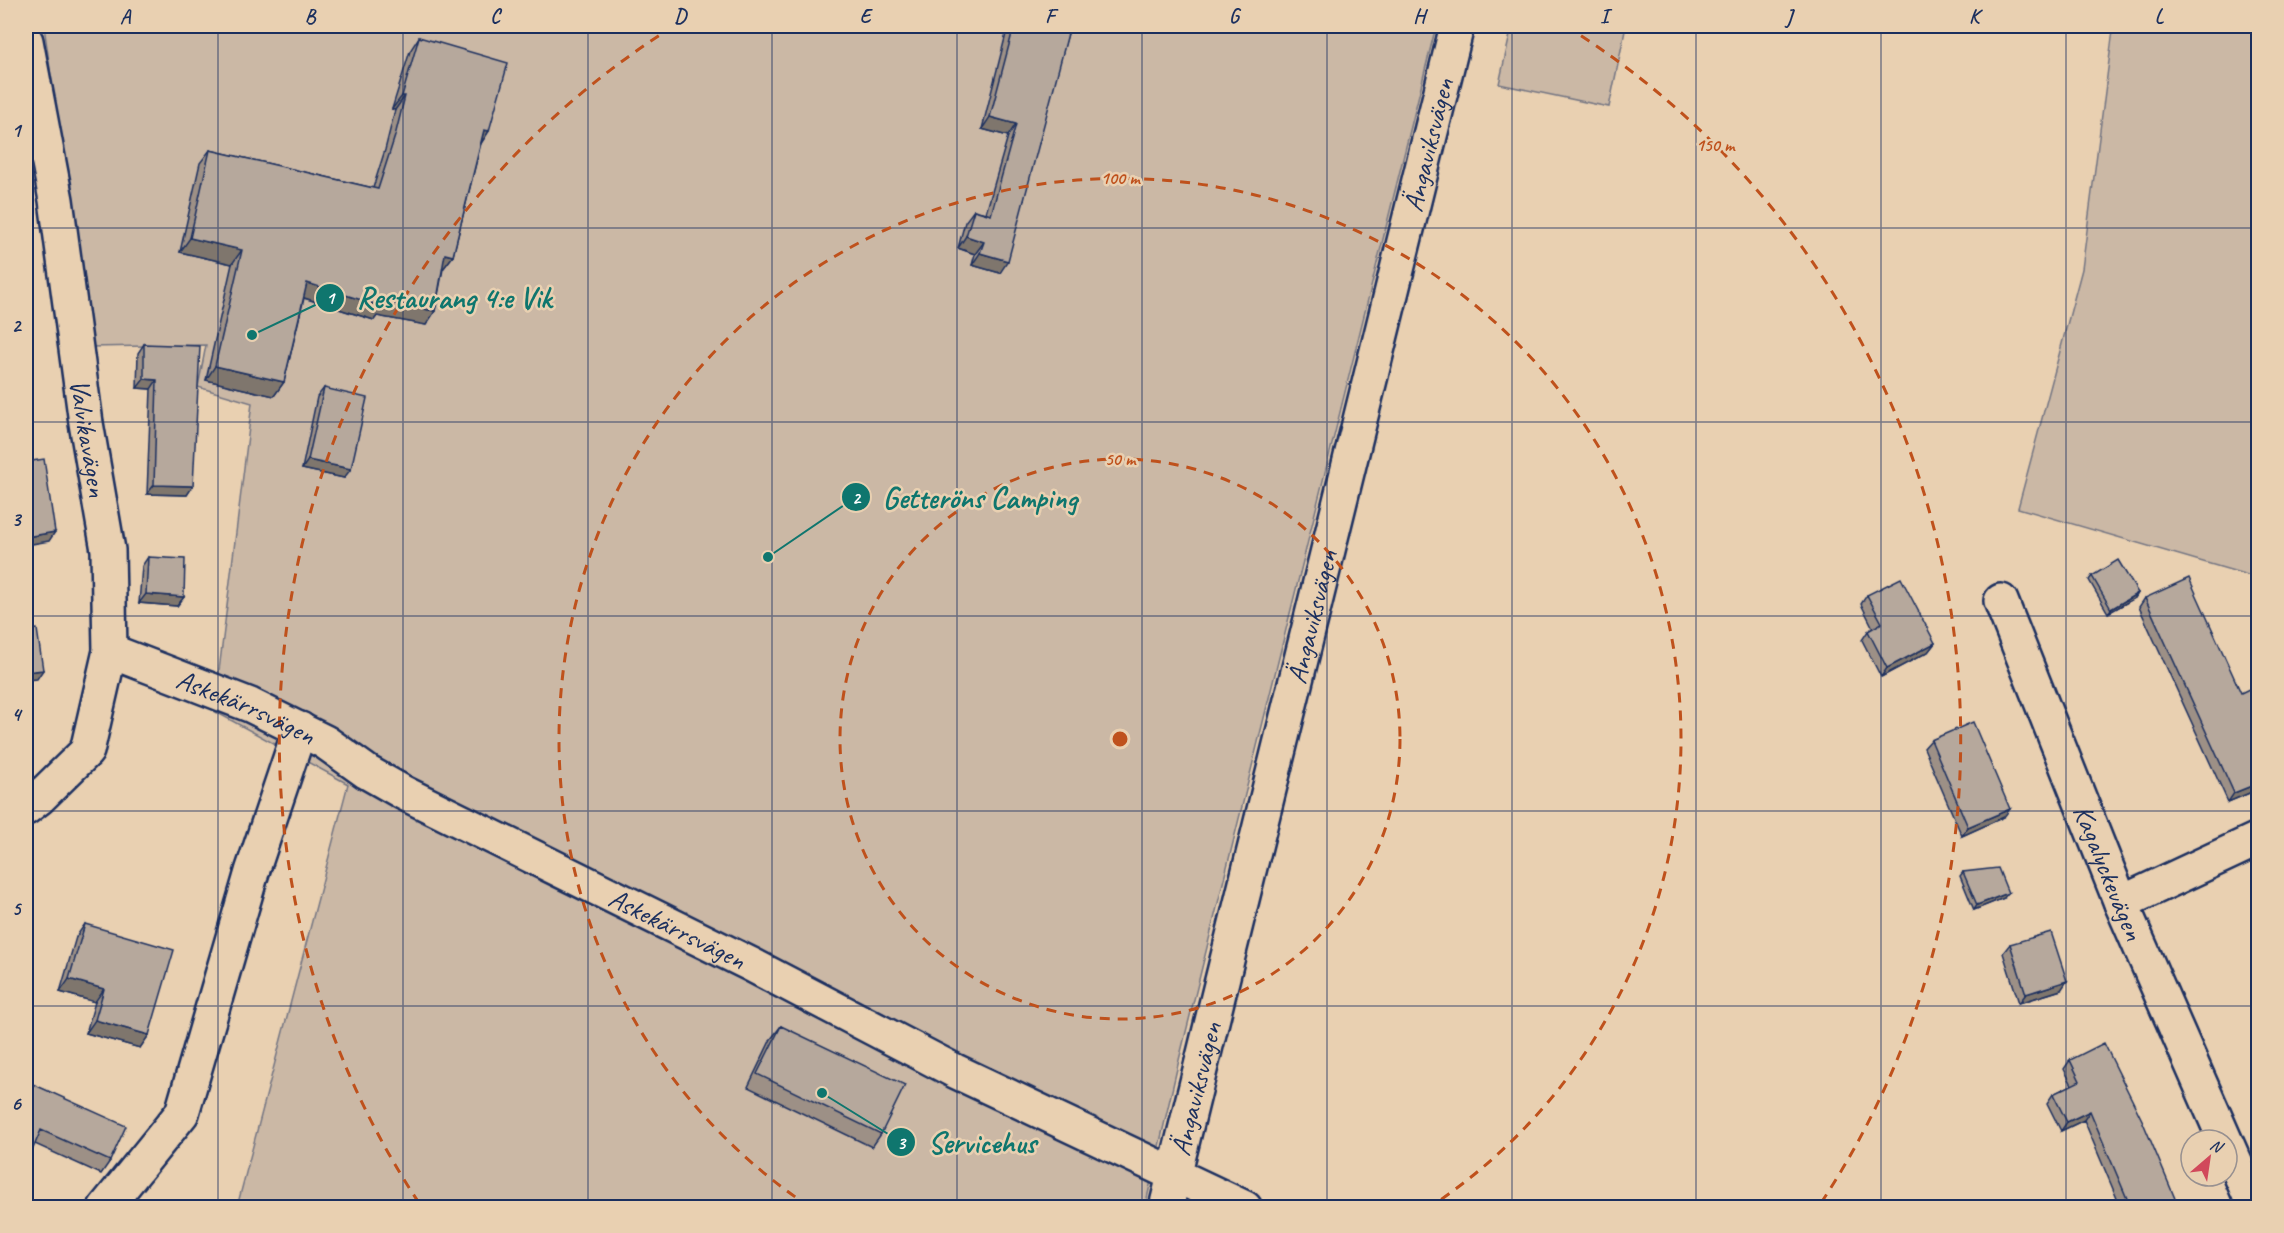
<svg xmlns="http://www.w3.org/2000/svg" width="2284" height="1233" viewBox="0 0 2284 1233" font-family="Caveat,sans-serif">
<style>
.green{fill:#cbb8a5;stroke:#737482;stroke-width:1.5}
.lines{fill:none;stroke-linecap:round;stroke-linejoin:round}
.minor-casing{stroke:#1b2f5e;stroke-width:38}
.minor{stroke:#e9d0b1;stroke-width:33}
.wall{fill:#9d9086;stroke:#1b2f5e;stroke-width:1.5}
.shaded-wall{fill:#7f766d;stroke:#1b2f5e;stroke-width:1.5}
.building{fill:#b6a89c;stroke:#1b2f5e;stroke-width:1.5}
.grid{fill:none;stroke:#1b2f5e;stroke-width:1.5;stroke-opacity:0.55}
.ring{fill:none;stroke:#bf511c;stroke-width:3;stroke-dasharray:10 8}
.labels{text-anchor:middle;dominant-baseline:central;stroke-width:5;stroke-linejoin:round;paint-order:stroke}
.street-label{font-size:28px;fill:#1b2f5e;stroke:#e9d0b1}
.centre{fill:#bf511c;stroke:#e9d0b1;stroke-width:3}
.ring-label{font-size:18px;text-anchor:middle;font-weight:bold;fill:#bf511c;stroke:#e9d0b1;stroke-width:5;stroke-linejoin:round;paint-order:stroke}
.leader{fill:none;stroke:#0f766e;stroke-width:2}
.callout-dot{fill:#0f766e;stroke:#e9d0b1;stroke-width:2}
.mark-label{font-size:18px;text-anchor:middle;font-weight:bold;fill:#fff}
.callout-label{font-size:30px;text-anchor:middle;font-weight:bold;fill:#0f766e;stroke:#e9d0b1;stroke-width:5;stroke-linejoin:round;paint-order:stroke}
.neatline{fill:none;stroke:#1b2f5e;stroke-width:2}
.grid-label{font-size:20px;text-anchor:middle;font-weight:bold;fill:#1b2f5e}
</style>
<rect width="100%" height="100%" fill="#e9d0b1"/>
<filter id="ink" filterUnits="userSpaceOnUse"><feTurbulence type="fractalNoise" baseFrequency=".0167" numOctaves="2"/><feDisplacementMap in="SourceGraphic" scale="12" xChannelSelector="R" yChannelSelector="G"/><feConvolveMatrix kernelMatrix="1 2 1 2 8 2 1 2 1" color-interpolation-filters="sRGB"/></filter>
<g filter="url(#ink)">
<path class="green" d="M 44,26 L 1436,26 L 1179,1060 L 1145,1207 L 237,1207 L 348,784 L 214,711 L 252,403 L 198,387 L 206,345 L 89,347 Z
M 1512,26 L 1626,26 L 1609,107 L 1499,84 Z
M 2107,26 L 2258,26 L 2258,578 L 2018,508 L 2082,269 L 2113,30 Z"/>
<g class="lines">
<defs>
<g id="minor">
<path id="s1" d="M 26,41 L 56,200 L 86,423 L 108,550 L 110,651 L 87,751 L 39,798 L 26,808"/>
<path id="s2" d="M 2001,601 L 2121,903 L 2225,1140"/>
<path id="s3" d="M 110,651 L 250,705 L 325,742 L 367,772 L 404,793 L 750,964 L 955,1071 L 1245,1208"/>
<path d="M 2121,903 L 2258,839"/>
<path d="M 2227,1144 L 2255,1208"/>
<path d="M 105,1208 L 182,1113 L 252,872 L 300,729"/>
<path id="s4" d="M 1166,1208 L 1457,26"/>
</g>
</defs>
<use href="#minor" class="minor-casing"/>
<use href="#minor" class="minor"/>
</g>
<path class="wall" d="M 1008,26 L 1070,26 L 1000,273 L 972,265 L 975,254 L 958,248 L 965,222 L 974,210 L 986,213 L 1008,136 L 982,129 Z
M 419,37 L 489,131 L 481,143 L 453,256 L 443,269 L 435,311 L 426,325 L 377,316 L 374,320 L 304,298 L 284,382 L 274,396 L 206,380 L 232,264 L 180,252 L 200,163 L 210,150 L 373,188 L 385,150 L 395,110 L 392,109 L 410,51 Z
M 144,344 L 193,486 L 187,495 L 147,494 L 151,389 L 137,388 L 138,353 Z
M 324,388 L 344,478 L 302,469 L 317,397 Z
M 148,557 L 184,597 L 177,606 L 139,603 L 142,566 Z
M 2092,576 L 2138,593 L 2135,598 L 2108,613 L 2089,580 Z
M 1867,595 L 1935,643 L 1928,652 L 1881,677 L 1862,640 L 1868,631 L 1873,628 L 1861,604 Z
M 2145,598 L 2241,693 L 2259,789 L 2228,802 L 2139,607 Z
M 1931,740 L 2004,817 L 1962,836 L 1924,748 Z
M 1963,872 L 2004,898 L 1974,910 L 1960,876 Z
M 85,924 L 149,1035 L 140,1048 L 86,1033 L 95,1002 L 60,992 L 76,937 Z
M 2010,944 L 2061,990 L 2019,1003 L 2003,953 Z
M 781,1026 L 881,1134 L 872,1147 L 748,1087 L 771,1039 Z
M 2070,1060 L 2179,1208 L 2121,1208 L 2084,1120 L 2061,1131 L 2047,1103 L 2053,1094 L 2072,1085 L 2064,1069 Z
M 26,1081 L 110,1161 L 101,1174 L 35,1144 Z"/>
<path class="shaded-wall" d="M 402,96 L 405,96 L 395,110 L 392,109 Z
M 990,117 L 1016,124 L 1008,136 L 982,129 Z
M 484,130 L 489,131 L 480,145 Z
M 966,236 L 984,242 L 975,254 L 958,248 Z
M 190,238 L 242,250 L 232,264 L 180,252 Z
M 980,253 L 1008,261 L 1000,273 L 972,265 Z
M 445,254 L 453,256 L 443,269 L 436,267 Z
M 307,283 L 385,302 L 435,311 L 426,325 L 377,316 L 374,320 L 298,296 Z
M 215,366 L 284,382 L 274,396 L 206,380 Z
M 144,379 L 157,380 L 151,389 L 137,388 Z
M 308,460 L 351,469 L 344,478 L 302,469 Z
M 154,485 L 193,486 L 187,495 L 147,494 Z
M 55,532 L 49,541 L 26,545 L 26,537 Z
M 2138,593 L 2135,598 L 2108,613 L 2111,609 Z
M 146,594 L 184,597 L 177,606 L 139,603 Z
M 1935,643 L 1928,652 L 1881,677 L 1887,668 Z
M 43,670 L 37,679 L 26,680 L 26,672 Z
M 2259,783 L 2259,789 L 2228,802 L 2234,793 Z
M 2010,809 L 2004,817 L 1962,836 L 1968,827 Z
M 2008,893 L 2004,898 L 1974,910 L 1977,905 Z
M 69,979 L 104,989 L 95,1002 L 60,992 Z
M 2067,981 L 2061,990 L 2019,1003 L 2026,994 Z
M 95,1020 L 149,1035 L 140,1048 L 86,1033 Z
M 2090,1111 L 2084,1120 L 2061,1131 L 2067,1122 Z"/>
<path class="building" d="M 1014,26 L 1070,26 L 1008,261 L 980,253 L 984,242 L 966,236 L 974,210 L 991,215 L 1016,124 L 990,117 Z
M 419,37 L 508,63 L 489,131 L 484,130 L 453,256 L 445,254 L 435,311 L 385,302 L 384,307 L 307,283 L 284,382 L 215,366 L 242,250 L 190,238 L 210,150 L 378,189 L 395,136 L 405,96 L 402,96 Z
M 144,344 L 200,346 L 193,486 L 154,485 L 157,380 L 144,379 Z
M 324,388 L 367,398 L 351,469 L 308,460 Z
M 44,459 L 55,532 L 26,537 L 26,462 Z
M 148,557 L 185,559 L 184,597 L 146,594 Z
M 2118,560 L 2138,593 L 2111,609 L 2092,576 Z
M 1901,578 L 1935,643 L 1887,668 L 1868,631 L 1882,623 L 1867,595 Z
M 2189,578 L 2241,693 L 2259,684 L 2259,783 L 2234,793 L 2145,598 Z
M 37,629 L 43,670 L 26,672 L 26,630 Z
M 1973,722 L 2010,809 L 1968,827 L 1931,740 Z
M 1998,868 L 2008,893 L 1977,905 L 1963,872 Z
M 85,924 L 174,950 L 149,1035 L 95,1020 L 104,989 L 69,979 Z
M 2051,932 L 2067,981 L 2026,994 L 2010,944 Z
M 781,1026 L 905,1085 L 881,1134 L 757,1074 Z
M 2104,1043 L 2142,1120 L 2179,1208 L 2131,1208 L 2090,1111 L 2067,1122 L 2053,1094 L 2080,1081 L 2070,1060 Z
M 26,1081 L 126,1126 L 110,1161 L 41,1130 L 26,1165 Z"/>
</g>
<path class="grid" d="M 218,26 L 218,1208M 403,26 L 403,1208M 588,26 L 588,1208M 772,26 L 772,1208M 957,26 L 957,1208M 1142,26 L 1142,1208M 1327,26 L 1327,1208M 1512,26 L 1512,1208M 1696,26 L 1696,1208M 1881,26 L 1881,1208M 2066,26 L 2066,1208M 26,228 L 2258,228M 26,422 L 2258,422M 26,616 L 2258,616M 26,811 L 2258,811M 26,1006 L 2258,1006"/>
<g class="ring">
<circle cx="1120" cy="739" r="280"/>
<path d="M810 1207A561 561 0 1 1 1430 1207"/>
<path d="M419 1203A841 841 0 0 1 674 26M1566 26A841 841 0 0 1 1821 1203"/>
</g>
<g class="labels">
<g class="street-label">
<text stroke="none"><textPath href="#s4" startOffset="1095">Ängaviksvägen</textPath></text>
<text stroke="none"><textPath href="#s1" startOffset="402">Valvikavägen</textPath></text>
<text stroke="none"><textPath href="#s4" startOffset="609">Ängaviksvägen</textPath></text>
<text stroke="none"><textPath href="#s3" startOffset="147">Askekärrsvägen</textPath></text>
<text stroke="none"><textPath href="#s2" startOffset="292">Kagalyckevägen</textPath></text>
<text stroke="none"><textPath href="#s3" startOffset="633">Askekärrsvägen</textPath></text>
<text stroke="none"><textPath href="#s4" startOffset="123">Ängaviksvägen</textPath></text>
</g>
</g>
<circle cx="1120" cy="739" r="9" class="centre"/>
<g class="ring-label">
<text x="1715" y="151">150 m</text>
<text x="1120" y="184">100 m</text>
<text x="1120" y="465">50 m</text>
</g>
<path class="leader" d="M252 335L330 298M768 557L856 497M822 1093L901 1142"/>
<g class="callout-dot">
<circle cx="252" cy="335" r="6"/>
<circle cx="768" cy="557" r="6"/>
<circle cx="822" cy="1093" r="6"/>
<circle cx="330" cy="298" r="15"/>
<circle cx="856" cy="497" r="15"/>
<circle cx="901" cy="1142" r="15"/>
</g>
<g class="mark-label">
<text x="330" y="304">1</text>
<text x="856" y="504">2</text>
<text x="901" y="1149">3</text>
</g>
<g class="callout-label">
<text x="454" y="308">Restaurang 4:e Vik</text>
<text x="980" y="508">Getteröns Camping</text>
<text x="982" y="1153">Servicehus</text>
</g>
<rect width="2284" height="1233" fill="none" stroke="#e9d0b1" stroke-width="66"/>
<g transform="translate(2209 1158) rotate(29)"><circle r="28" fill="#e9d0b1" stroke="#979090" stroke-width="1.5"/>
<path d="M0-4.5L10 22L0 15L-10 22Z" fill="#d1495b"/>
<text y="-9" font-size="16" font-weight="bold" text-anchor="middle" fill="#1b2f5e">N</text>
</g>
<rect x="33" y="33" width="2218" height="1167" class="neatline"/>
<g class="grid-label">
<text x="125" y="23">A</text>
<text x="310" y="23">B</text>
<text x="495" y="23">C</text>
<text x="680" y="23">D</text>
<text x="865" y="23">E</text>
<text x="1050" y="23">F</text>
<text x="1234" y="23">G</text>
<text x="1419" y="23">H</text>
<text x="1604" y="23">I</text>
<text x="1789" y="23">J</text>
<text x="1974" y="23">K</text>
<text x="2159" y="23">L</text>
<text x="16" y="137">1</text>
<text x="16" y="332">2</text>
<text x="16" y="526">3</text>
<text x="16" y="721">4</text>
<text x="16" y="915">5</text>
<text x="16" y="1110">6</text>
</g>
</svg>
